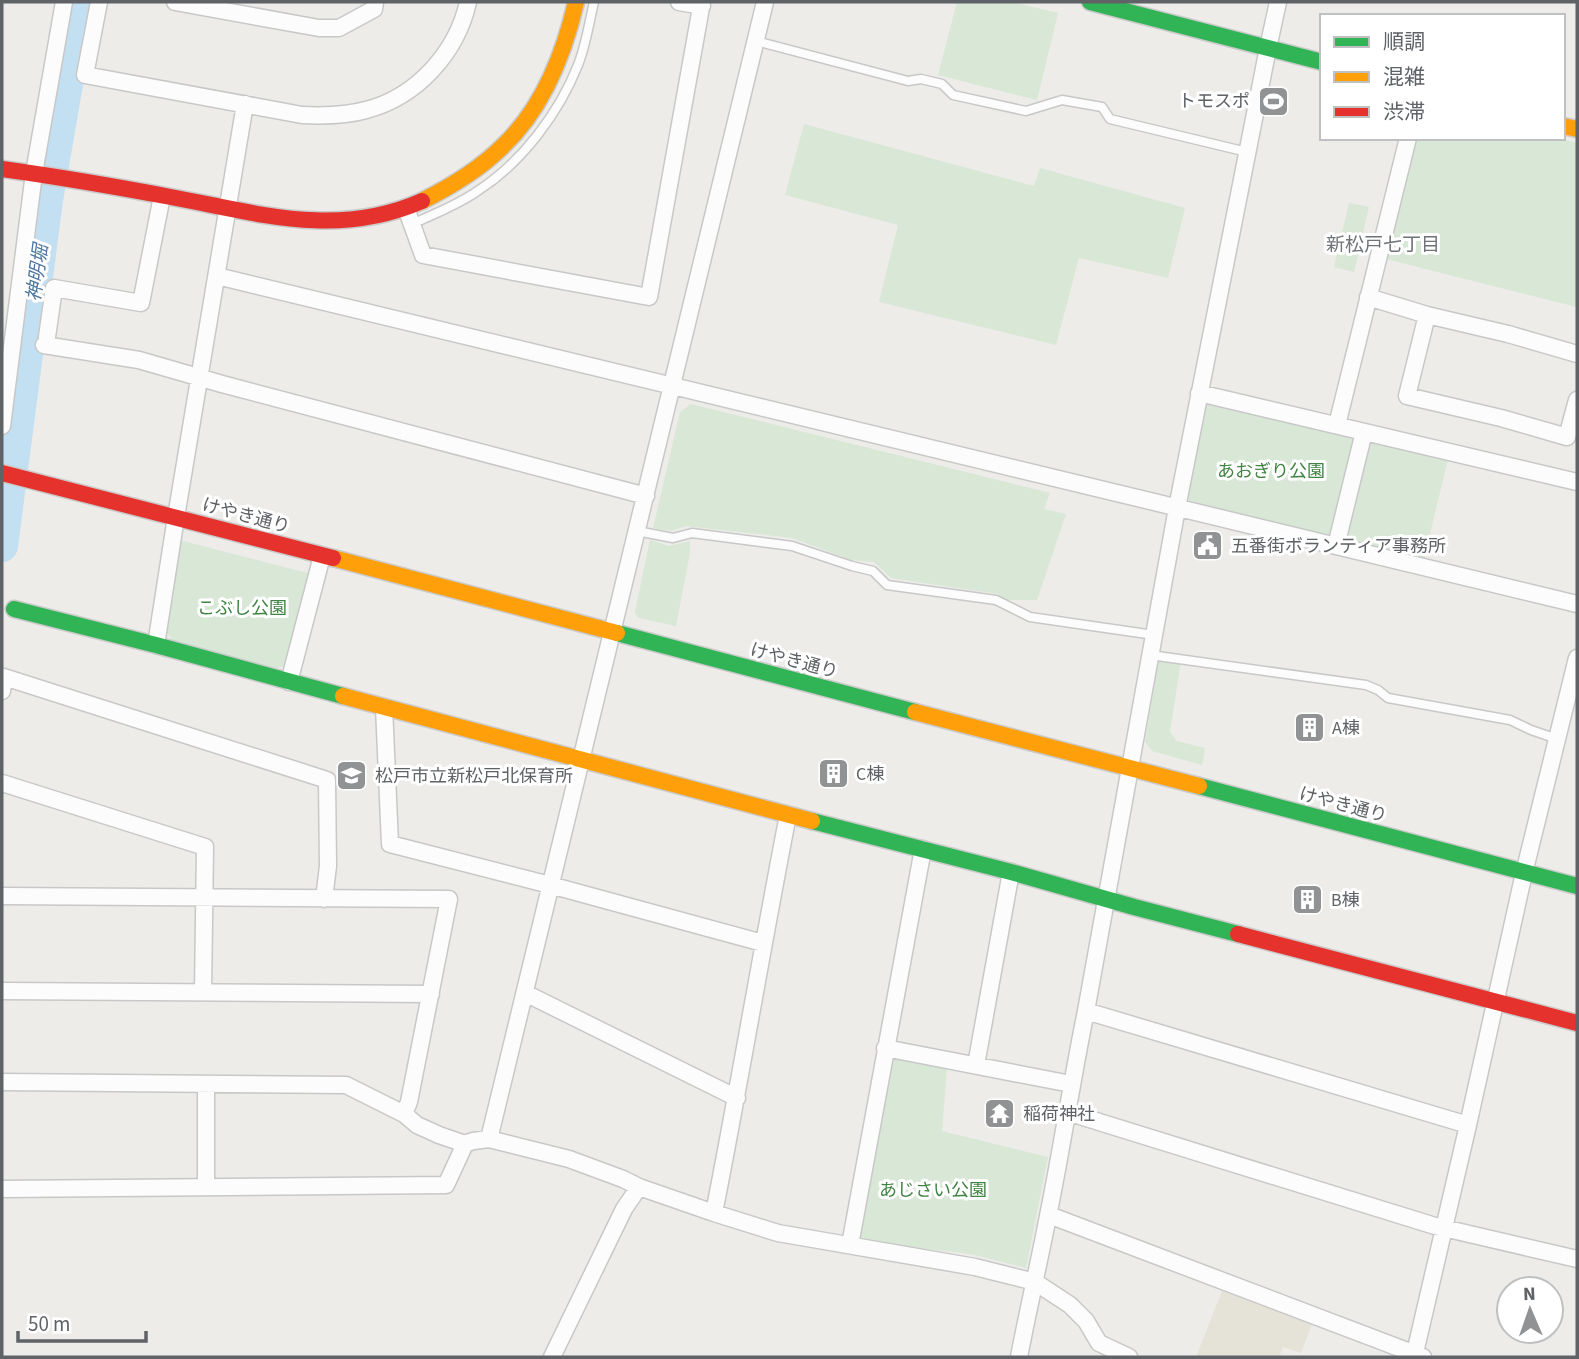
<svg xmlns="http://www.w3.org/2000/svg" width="1579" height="1359" viewBox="0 0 1579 1359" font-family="'Source Sans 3','Noto Sans JP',sans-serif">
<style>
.commercial{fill:#e5e2d8}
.green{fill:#d8e7d6}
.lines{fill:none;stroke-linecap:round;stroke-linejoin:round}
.river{stroke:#c3dff2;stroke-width:32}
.lane-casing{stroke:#c8c8c8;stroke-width:11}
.street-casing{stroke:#c8c8c8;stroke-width:19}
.fast-casing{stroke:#cacaca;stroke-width:19}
.slow-casing{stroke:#cacaca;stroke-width:19}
.jam-casing{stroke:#cacaca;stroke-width:19}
.lane{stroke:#fcfcfc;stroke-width:8}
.street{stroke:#fcfcfc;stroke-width:16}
.fast{stroke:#30b455;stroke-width:16}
.slow{stroke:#ff9f0a;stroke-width:16}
.jam{stroke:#e5322d;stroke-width:16}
.labels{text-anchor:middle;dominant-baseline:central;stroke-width:6;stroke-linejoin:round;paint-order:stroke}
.poi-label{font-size:18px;fill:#5f6266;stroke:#fff;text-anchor:start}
.park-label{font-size:18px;fill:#408342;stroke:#fff}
.street-label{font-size:18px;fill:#5f6266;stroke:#fff}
.neighbourhood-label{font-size:19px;fill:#707478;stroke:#fff}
.water-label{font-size:19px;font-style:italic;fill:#4b759e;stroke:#fff}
</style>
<rect width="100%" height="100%" fill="#edece9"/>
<path class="commercial" d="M 1222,1291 L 1312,1324 L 1301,1353 L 1283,1347 L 1279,1357 L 1196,1357 Z"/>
<path class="green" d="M 957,2 L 1012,2 L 1058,13 L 1037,100 L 938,75 Z
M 804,124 L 1034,186 L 1040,168 L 1185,208 L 1168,278 L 1079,258 L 1056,345 L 879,302 L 898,225 L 785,195 Z
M 1414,138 L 1559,138 L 1577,143 L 1577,307 L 1386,259 Z
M 1349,203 L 1369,207 L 1354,272 L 1334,267 Z
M 691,404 L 1050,493 L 1044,509 L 1066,514 L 1037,600 L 1004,600 L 998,594 L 891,578 L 874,562 L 851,560 L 792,538 L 686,526 L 671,531 L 653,528 L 680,412 Z
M 1209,404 L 1350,436 L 1352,441 L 1353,446 L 1332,532 L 1323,536 L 1189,503 L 1187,495 L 1202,409 Z
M 1375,442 L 1448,459 L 1424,559 L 1352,542 L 1346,537 L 1368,444 Z
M 179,540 L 311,574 L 283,666 L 273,670 L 172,640 L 166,632 Z
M 650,540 L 669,546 L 690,541 L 690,553 L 676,626 L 639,618 L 636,615 L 635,611 Z
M 1159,658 L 1181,661 L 1170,732 L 1177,741 L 1205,748 L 1202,765 L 1152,751 L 1145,742 Z
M 889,1056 L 947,1068 L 942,1131 L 1048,1157 L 1026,1268 L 970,1254 L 857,1241 Z"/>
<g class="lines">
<path class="river" d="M 2,546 L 47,200 L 81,2"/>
<defs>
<path id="lane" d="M 756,41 L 908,81 L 921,79 L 942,84 L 953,95 L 1026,111 L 1062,100 L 1102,107 L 1110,119 L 1247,152
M 421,220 C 441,211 461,203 479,190 C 522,162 559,113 578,65 C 586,45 589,23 594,2
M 637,531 L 673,538 L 692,533 L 792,546 L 852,566 L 873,571 L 887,585 L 996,600 L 1030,617 L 1154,635
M 1150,655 L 1366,685 L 1378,690 L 1388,698 L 1510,720 L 1531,730 L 1557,739"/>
<path id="street" d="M 99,2 L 85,75 L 302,115 C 324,116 345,116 366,110 C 417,97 457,52 468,2
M 175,2 L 319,28 L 339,28 L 374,9 L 375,2
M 679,2 L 702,6
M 1278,2 L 1268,48 L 1177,508 L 1086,1011 L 1468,1125
M 406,208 L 423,255 L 649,297 L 702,2
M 217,276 L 1577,604
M 1368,297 L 1427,315 L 1508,334 L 1577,354
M 1427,315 L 1407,396 L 1501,418 L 1567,437 L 1577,400
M 47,337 L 54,288 L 141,303 L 162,196
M 44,345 L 139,360 L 222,384 L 646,496
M 1199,393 L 1577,482
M 1337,425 L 1408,138
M 2,426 L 34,173 L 64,2
M 1336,546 L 1364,432
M 156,645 L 176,517 L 245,104
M 289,682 L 322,556
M 2,691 L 4,677 L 327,780 L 328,866 L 324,899
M 384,707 L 390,844 L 550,885 L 763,943
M 2,783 L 205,847 L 203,992
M 2,896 L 449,899 L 409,1102 L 404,1114
M 2,991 L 431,994
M 525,993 L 737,1098
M 885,1048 L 1071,1084
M 976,1065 L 1011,872
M 2,1082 L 346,1085 L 404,1114 L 417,1125 L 439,1135 L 465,1144
M 1067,1112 L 1435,1226 L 1577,1259
M 489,1139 L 765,2
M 206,1187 L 206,1084
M 2,1189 L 446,1185 L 465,1144 L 473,1141 L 489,1139 L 569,1159 L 623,1179 L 639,1187 L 714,1213 L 778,1233 L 975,1267 L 1035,1282 L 1070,1305 L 1086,1321 L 1099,1343 L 1129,1357
M 714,1213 C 740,1081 762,948 788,815
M 1049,1215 L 1423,1357
M 850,1245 L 923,849
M 552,1357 L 624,1209 L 639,1187
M 1019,1357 C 1028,1310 1039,1263 1048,1216 C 1062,1148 1072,1079 1086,1011
M 1414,1357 L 1468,1125 L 1524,873 L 1577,658"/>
<path id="fast" d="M 1090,2 L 1322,62
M 14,609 L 156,645 L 343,696
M 617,633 L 915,712
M 1199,786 L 1577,886
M 812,821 L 1011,872 L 1134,907 L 1238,934"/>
<path id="slow" d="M 1563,126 L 1577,129
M 422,201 C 450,187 480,169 503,146 C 542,109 564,54 576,2
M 333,558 L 617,633
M 343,696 L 812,821
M 915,712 L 1199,786"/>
<path id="jam" d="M 2,169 C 60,177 118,187 176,198 C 261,214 338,238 422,201
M 2,473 L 333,558
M 1238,934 L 1577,1023"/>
</defs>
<use href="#lane" class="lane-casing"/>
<use href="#street" class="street-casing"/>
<use href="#fast" class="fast-casing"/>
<use href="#slow" class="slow-casing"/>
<use href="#jam" class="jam-casing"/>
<use href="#lane" class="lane"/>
<use href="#street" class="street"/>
<use href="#fast" class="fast"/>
<use href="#slow" class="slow"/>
<use href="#jam" class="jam"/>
</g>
<defs>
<symbol id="stadium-square" viewBox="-11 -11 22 22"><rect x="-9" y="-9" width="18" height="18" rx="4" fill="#919294" stroke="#fff"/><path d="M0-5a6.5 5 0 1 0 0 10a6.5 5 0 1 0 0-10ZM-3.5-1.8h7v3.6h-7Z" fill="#fff"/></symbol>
<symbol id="civic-square" viewBox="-11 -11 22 22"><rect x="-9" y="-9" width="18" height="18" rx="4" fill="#919294" stroke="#fff"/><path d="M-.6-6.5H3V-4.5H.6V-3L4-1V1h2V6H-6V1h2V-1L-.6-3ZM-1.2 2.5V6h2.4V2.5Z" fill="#fff"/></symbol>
<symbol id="building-square" viewBox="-11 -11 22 22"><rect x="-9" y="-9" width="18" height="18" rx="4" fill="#919294" stroke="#fff"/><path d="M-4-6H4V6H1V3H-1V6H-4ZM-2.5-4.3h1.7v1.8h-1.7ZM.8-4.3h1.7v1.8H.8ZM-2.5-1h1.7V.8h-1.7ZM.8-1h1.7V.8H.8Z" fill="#fff"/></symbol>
<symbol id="school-square" viewBox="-11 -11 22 22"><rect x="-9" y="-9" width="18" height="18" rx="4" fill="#919294" stroke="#fff"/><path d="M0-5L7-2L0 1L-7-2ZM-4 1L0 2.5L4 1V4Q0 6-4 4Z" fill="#fff"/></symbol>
<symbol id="temple-square" viewBox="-11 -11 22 22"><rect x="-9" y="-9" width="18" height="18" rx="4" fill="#919294" stroke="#fff"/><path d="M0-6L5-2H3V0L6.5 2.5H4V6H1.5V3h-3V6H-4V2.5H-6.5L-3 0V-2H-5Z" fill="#fff"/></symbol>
</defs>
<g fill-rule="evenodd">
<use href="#stadium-square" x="1256" y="84" width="35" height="35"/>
<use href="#civic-square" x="1190" y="528" width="35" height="35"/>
<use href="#building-square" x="1292" y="710" width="35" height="35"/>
<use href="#building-square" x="816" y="756" width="35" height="35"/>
<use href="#school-square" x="334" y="758" width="35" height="35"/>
<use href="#building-square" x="1290" y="882" width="35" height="35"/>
<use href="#temple-square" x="982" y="1096" width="35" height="35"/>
</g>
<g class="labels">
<g class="poi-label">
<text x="1250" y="101" text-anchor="end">トモスポ</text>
<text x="1231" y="546">五番街ボランティア事務所</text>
<text x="1332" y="728">A棟</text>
<text x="856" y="774">C棟</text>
<text x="375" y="776">松戸市立新松戸北保育所</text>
<text x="1331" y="900">B棟</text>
<text x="1023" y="1114">稲荷神社</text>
</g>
<g class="park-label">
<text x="1271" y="471">あおぎり公園</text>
<text x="242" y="608">こぶし公園</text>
<text x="933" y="1190">あじさい公園</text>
</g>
<g class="street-label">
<text transform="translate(246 516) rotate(15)">けやき通り</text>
<text transform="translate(794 661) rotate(15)">けやき通り</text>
<text transform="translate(1343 805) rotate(15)">けやき通り</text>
</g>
<g class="neighbourhood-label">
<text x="1383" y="245">新松戸七丁目</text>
</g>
<g class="water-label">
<text transform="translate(38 273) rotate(-82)">神明堀</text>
</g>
</g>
<rect width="1579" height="1359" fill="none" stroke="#5f6266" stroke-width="7"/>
<rect x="1320" y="14" width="245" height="126" fill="#ffffff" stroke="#bfc0c2" stroke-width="2"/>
<rect x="1334" y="37" width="35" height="10" fill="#30b455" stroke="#bfc0c2" stroke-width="2"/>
<text x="1383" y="49" font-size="21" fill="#5f6266">順調</text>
<rect x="1334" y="72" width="35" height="10" fill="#ff9f0a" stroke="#bfc0c2" stroke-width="2"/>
<text x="1383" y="84" font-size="21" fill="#5f6266">混雑</text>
<rect x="1334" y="107" width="35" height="10" fill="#e5322d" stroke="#bfc0c2" stroke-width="2"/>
<text x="1383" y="119" font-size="21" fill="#5f6266">渋滞</text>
<g transform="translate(1530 1310) rotate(358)"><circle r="33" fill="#ffffff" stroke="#bfc0c2" stroke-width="2"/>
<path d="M0-5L12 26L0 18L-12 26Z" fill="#919294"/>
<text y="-10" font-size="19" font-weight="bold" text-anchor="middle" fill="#5f6266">N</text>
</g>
<path d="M18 1331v10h128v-10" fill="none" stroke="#5f6266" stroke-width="3.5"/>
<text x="28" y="1331" font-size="21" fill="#5f6266" stroke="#ffffff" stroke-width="5" paint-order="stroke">50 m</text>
</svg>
